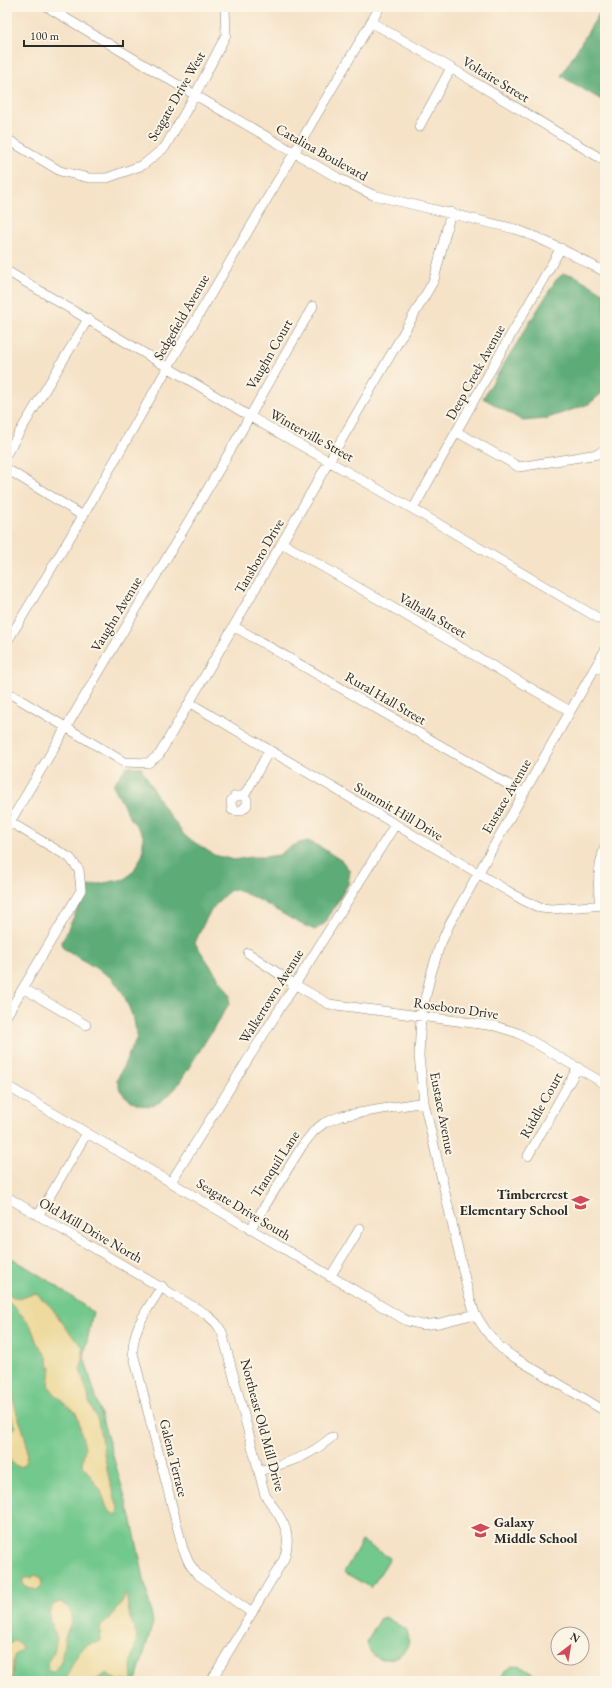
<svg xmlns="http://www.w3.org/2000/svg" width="612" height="1688" viewBox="0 0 612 1688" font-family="'EB Garamond',serif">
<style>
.green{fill:#72c88d;stroke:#4e7a5c}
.forest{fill:#5dac78;stroke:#446c52}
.sand{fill:#eeda9e;stroke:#8c8264}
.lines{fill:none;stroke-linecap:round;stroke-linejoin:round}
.minor-casing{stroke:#908679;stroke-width:10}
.minor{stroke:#fff;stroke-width:9}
.labels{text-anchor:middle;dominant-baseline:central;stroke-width:4;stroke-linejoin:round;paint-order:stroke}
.street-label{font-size:14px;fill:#2b2b2b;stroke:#fcf5e5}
.poi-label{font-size:14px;font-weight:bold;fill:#2b2b2b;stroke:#fcf5e5;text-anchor:end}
</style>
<rect width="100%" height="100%" fill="#fcf5e5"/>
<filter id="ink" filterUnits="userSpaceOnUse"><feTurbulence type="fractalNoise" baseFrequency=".025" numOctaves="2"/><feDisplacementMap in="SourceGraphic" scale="8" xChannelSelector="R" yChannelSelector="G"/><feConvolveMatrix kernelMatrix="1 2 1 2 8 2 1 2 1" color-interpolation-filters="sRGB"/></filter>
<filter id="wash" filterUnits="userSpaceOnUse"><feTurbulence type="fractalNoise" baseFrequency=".012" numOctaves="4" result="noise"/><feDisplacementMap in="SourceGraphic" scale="16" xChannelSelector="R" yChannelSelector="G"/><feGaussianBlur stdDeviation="0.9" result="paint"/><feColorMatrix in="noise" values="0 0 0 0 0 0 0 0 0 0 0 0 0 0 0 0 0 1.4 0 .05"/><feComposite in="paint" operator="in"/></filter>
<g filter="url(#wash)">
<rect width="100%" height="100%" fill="#f5e2c7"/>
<path class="green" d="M 7,1255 L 49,1281 L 93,1312 L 84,1357 L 132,1521 L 153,1622 L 136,1681 L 7,1681 Z
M 362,1541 L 390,1558 L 371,1588 L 344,1572 Z
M 385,1617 L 407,1630 C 407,1633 409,1636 409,1639 C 408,1658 381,1667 370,1651 C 369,1649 368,1645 367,1642 L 379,1619 Z
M 518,1665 L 538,1677 L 539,1681 L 500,1681 C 503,1671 508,1666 518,1665 Z"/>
<path class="forest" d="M 603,7 L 605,7 L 605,102 L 561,76 Z
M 563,274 L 574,275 L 605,294 L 605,386 L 602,393 L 589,404 L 545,419 L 523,421 L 483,398 L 556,280 Z
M 127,766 L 141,767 L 162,805 L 185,836 L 214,855 L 234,860 L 251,857 L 265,857 L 279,855 L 288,848 L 299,843 L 308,841 L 322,848 L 342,861 L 350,871 L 348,884 L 334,908 L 325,923 L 315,930 C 285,919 262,897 232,889 C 211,905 205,920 195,943 L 230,995 L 229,1004 L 176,1088 L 160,1102 L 148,1107 L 136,1104 L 126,1097 L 120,1090 L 117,1080 L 137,1037 L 134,1020 L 123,993 L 112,978 L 63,948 L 62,942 L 88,886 L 125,879 L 134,870 L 143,854 L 143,835 L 129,816 L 113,785 Z"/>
<path class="sand" d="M 7,1280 L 8,1291 L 11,1296 L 19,1299 L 36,1293 L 51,1307 L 69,1332 L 83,1347 L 83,1359 L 80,1370 L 88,1394 L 89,1402 L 98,1421 L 109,1479 L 119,1511 L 116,1515 L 109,1511 L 107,1508 L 101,1491 L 82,1464 L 85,1448 L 78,1419 L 76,1413 L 55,1394 L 49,1386 L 51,1367 L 49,1368 L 48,1359 L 43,1350 L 37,1343 L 30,1324 L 7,1299 Z
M 7,1363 C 15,1376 12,1387 14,1402 C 17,1421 36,1449 22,1467 C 5,1466 7,1447 7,1435 L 16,1427 C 5,1407 7,1386 7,1363 Z
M 35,1575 L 41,1578 L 42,1585 L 37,1590 L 28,1588 L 23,1584 L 23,1578 L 31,1578 Z
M 126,1593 L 130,1618 L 137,1636 L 131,1666 L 132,1681 L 119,1681 L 107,1673 L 94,1681 L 66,1681 C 69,1669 77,1651 88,1645 C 93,1643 97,1643 101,1641 L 100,1629 L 102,1625 L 105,1623 L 121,1604 Z
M 60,1602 L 69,1607 L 72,1621 L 65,1637 L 61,1663 L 54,1671 L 51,1671 L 47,1668 L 50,1658 L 54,1652 L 57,1638 C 52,1628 45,1615 53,1605 Z
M 14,1641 L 21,1645 L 22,1649 L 14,1656 L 13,1661 L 12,1681 L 7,1681 L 7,1646 Z"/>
</g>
<g filter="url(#ink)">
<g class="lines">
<defs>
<path id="minor" d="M 47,7 L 195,95 L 338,178 L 373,195 L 515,229 C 546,240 575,256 605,272
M 371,22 L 451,68 L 605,161
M 419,127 L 451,68
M 7,139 L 60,171 L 89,178 L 107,178 L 143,165 L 165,147 L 195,95 L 226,35 L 225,7
M 7,271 L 249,416 L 413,509 L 605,622
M 457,432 L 519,467 L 598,454 L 605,449
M 7,453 L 88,319
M 7,469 L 83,516
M 413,509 L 497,359 L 561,248
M 282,543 L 570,711
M 235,627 L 523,793
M 7,642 L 83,516 L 168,367 L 380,7
M 605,650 L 449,925 L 439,948 L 431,974 L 421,1016 L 419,1056 L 424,1102 L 468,1292 L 475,1314 L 486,1331 L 501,1348 L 512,1356 L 605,1411
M 596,666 L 605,671
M 7,692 L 124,762 L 148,763 L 159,755 L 434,280 L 451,212
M 190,703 L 523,900 L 540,908 L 552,909 L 605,905
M 244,796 L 247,800 L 247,805 C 242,811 239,812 232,810 L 231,801 L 235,796 L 244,796 L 269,751
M 7,827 L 223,463 L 313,306
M 600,905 C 597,885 598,866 605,846
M 248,953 L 294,984 L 329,1004 L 495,1026 L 518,1033 L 605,1084
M 23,988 L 86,1025
M 7,1015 L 81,890 L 79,870 L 70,858 L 10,822
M 7,1086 L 407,1321 L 422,1325 L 440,1323 L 475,1314
M 528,1156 L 578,1067
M 171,1182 L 395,825
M 7,1197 L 206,1314 L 216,1323 L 222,1332 L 265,1495 C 280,1517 294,1530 284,1559 L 211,1681
M 38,1216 L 87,1133
M 250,1230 L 302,1146 L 314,1131 L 324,1123 L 341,1116 L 424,1102
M 330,1277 L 360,1228
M 162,1286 C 149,1307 132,1328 133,1353 L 183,1549 L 189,1563 L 197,1574 L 252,1613
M 259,1471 C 289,1462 307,1458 332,1437"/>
</defs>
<use href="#minor" class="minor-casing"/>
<use href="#minor" class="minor"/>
</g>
</g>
<defs>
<symbol id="school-bare" viewBox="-9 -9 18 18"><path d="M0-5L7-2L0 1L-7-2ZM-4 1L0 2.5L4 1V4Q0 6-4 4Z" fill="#d1495b" stroke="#fcf5e5" stroke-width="2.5" paint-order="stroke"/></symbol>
</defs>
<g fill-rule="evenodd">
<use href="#school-bare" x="568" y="1190" width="25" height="25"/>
<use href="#school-bare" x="468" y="1518" width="25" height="25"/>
</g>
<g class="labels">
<g class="street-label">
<text transform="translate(496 79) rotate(31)">Voltaire Street</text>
<text transform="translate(176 96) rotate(-60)">Seagate Drive West</text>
<text transform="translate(322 152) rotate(29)">Catalina Boulevard</text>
<text transform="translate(181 317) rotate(-60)">Sedgefield Avenue</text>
<text transform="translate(269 354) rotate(-60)">Vaughn Court</text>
<text transform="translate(475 372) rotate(-61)">Deep Creek Avenue</text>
<text transform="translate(312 435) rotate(29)">Winterville Street</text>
<text transform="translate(259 556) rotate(-60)">Tansboro Drive</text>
<text transform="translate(116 614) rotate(-59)">Vaughn Avenue</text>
<text transform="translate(433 615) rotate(30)">Valhalla Street</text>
<text transform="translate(386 698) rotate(30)">Rural Hall Street</text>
<text transform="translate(506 796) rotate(-60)">Eustace Avenue</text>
<text transform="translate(399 811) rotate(31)">Summit Hill Drive</text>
<text transform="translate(271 996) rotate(-58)">Walkertown Avenue</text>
<text transform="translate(456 1008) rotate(8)">Roseboro Drive</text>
<text transform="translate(541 1105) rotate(-61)">Riddle Court</text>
<text transform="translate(443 1113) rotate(79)">Eustace Avenue</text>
<text transform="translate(275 1164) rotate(-57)">Tranquil Lane</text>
<text transform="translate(244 1209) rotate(31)">Seagate Drive South</text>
<text transform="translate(91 1230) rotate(30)">Old Mill Drive North</text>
<text transform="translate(263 1425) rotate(75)">Northeast Old Mill Drive</text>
<text transform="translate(174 1458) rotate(76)">Galena Terrace</text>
</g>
<g class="poi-label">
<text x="568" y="1194">Timbercrest<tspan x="568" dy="16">Elementary School</tspan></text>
<text x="494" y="1522" text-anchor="start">Galaxy<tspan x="494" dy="16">Middle School</tspan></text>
</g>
</g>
<rect width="612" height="1688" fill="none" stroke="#fcf5e5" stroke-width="24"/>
<g transform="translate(570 1646) rotate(31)"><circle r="19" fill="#fcf5e5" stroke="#a8a49b"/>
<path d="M0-3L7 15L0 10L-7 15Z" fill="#d1495b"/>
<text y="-6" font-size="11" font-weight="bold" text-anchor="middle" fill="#2b2b2b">N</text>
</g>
<path d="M24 40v6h99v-6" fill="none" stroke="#2b2b2b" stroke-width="2"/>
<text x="30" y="40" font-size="12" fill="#2b2b2b" stroke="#fcf5e5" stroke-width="3" paint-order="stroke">100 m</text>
</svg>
